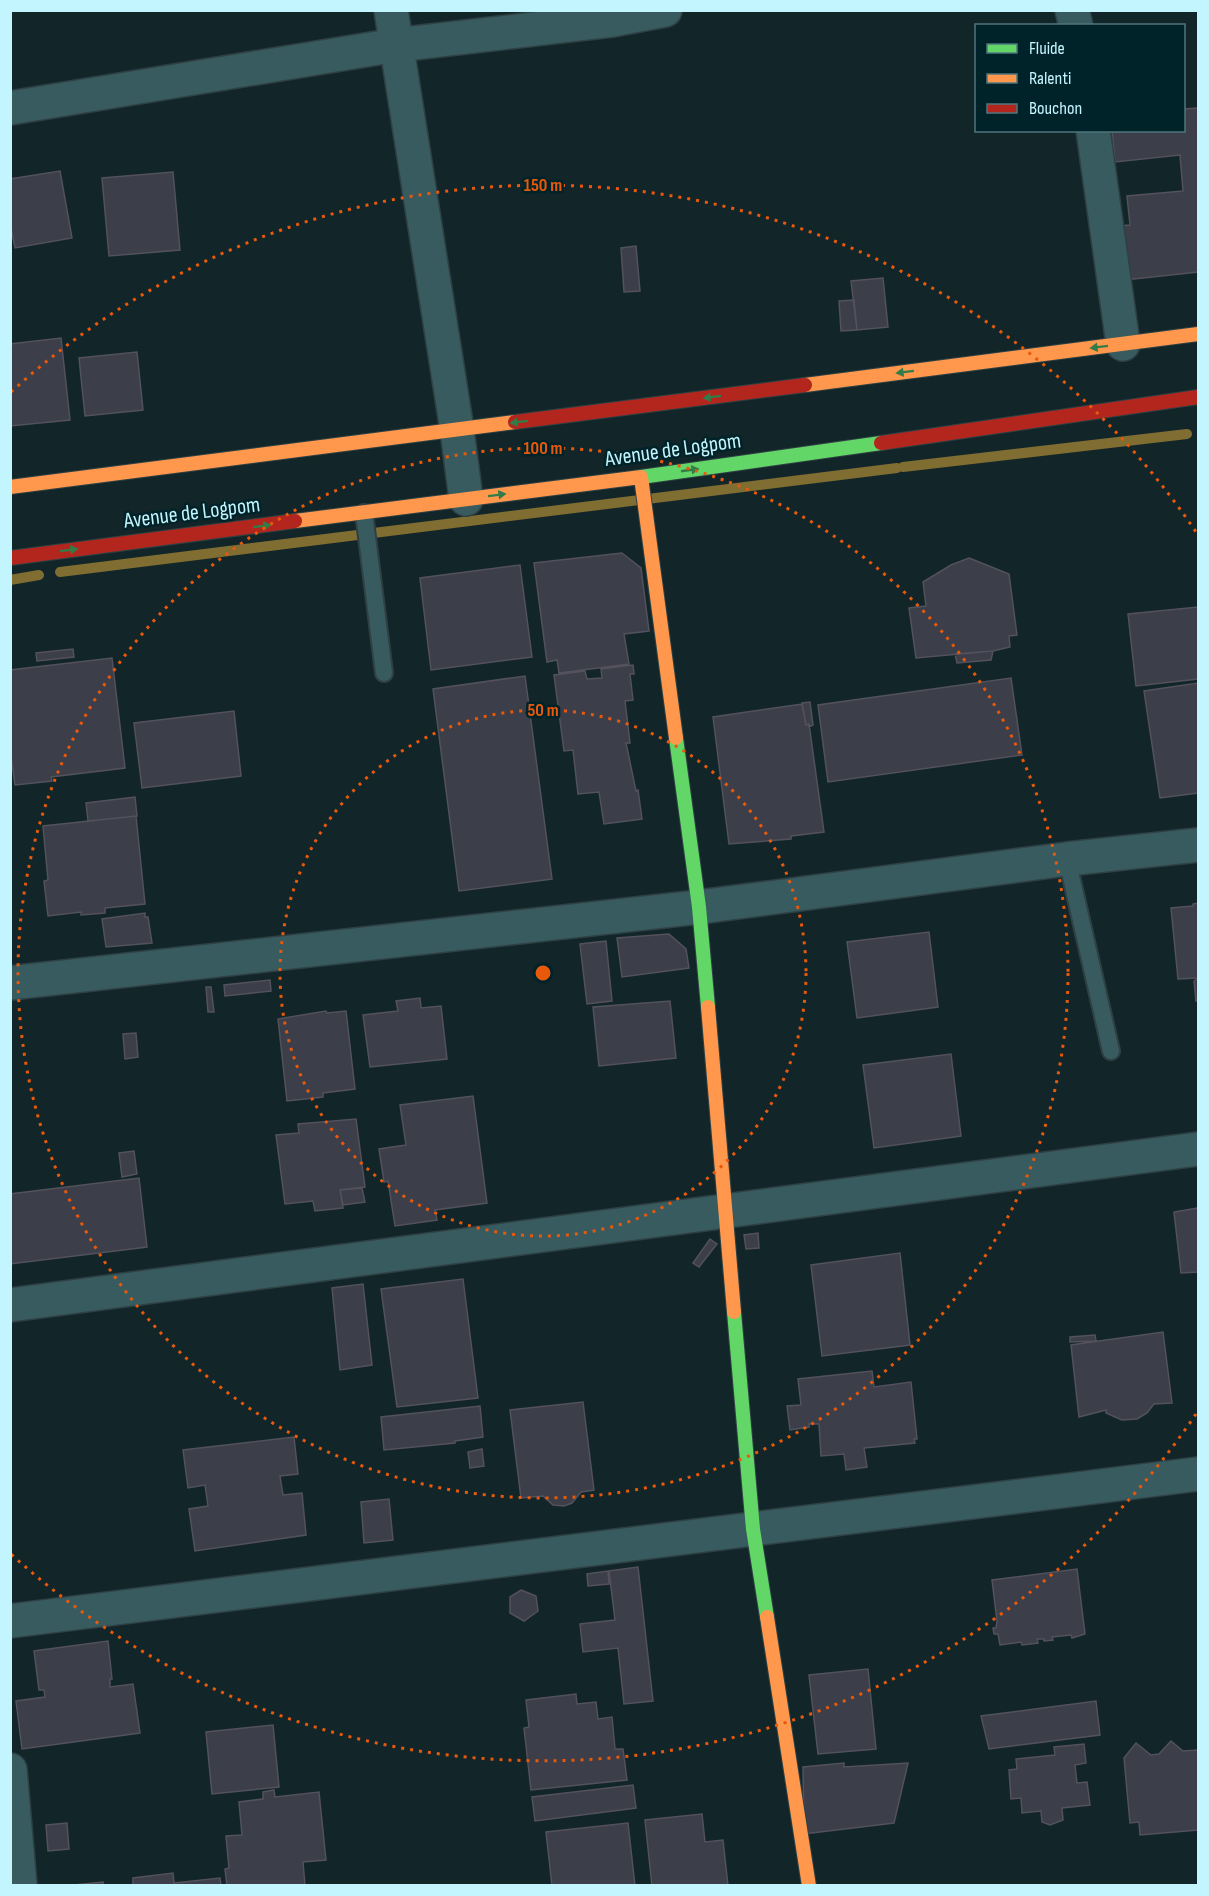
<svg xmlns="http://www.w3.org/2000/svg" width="1209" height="1896" viewBox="0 0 1209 1896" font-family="'Sofia Sans Condensed',sans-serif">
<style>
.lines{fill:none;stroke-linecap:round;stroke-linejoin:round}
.stream{stroke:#7f6d32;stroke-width:10}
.building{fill:#3c3e49;stroke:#53515c;stroke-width:1.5}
.lane-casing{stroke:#2f4144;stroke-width:20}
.street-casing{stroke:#2f4144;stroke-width:36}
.fast-casing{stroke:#2f4144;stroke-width:16}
.slow-casing{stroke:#2f4144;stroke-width:16}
.jam-casing{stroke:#2f4144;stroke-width:16}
.lane{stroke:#385b60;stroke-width:16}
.street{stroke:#385b60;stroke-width:33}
.fast{stroke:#63d668;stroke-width:14}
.slow{stroke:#ff974d;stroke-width:14}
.jam{stroke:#b3261e;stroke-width:14}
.oneway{fill:#327c48}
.ring{fill:none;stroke:#e8590c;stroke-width:3;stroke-dasharray:3 6}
.labels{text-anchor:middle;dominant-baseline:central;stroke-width:5;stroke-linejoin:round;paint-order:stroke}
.street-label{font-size:22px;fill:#c3f5fe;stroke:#002329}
.centre{fill:#e8590c;stroke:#002329;stroke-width:3}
.ring-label{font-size:18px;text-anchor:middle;font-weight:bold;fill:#e8590c;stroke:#002329;stroke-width:5;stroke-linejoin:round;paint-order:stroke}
</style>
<rect width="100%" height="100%" fill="#122629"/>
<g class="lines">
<path class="stream" d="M 903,467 L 1187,434
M 60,572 L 897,468
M 10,580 L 39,575"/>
</g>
<path class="building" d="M 1198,108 L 1198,272 L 1125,280 L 1120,226 L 1130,225 L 1127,196 L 1183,191 L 1180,155 L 1115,162 L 1112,130 L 1184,130 L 1184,109 Z
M 60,171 L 72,238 L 15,248 L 10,223 L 10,179 Z
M 173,172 L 180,250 L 109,256 L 102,178 Z
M 636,246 L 640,291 L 624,292 L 621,248 Z
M 883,278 L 888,327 L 857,330 L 851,281 Z
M 854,300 L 857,330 L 841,331 L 839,301 Z
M 61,338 L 70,420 L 10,426 L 10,344 Z
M 137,352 L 143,410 L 85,416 L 79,358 Z
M 622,553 L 641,568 L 649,631 L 624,634 L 629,664 L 559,673 L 557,660 L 547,662 L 534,563 Z
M 969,558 L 1009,574 L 1017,635 L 1009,636 L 1010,647 L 993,651 L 916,658 L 909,608 L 926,606 L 923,582 L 951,565 Z
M 520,565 L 532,657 L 431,670 L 420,578 Z
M 1198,607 L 1198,679 L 1136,686 L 1128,614 Z
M 73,649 L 74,657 L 37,661 L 36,653 Z
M 993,651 L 991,660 L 957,663 L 955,654 Z
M 112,658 L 125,768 L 51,777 L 52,781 L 15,785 L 10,749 L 10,670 Z
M 633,665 L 634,674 L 630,674 L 633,700 L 625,701 L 630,743 L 626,743 L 636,791 L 638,790 L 642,819 L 604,824 L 599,792 L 578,794 L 573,750 L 564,751 L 554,675 L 585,671 L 587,679 L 602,678 L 601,669 Z
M 525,676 L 552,879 L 459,891 L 433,689 Z
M 1011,678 L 1022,755 L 828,782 L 818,705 Z
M 1198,683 L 1198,793 L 1160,798 L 1144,691 Z
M 810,702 L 813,725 L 809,727 L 809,724 L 806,725 L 802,703 Z
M 802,704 L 806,725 L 809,724 L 824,832 L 791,836 L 791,839 L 729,844 L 713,717 Z
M 234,711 L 241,776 L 142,788 L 134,723 Z
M 135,797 L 137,816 L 88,821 L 86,803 Z
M 136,816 L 145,904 L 105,908 L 105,913 L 81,915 L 81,912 L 48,916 L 44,881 L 48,880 L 43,826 Z
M 1198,903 L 1198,978 L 1178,979 L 1171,908 L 1193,906 L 1193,904 Z
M 145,913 L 145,917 L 148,917 L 152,943 L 106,947 L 102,919 Z
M 929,932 L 938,1007 L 857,1018 L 847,942 Z
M 669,934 L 686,949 L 689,968 L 622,977 L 617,938 Z
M 606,941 L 612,1001 L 587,1004 L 580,944 Z
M 1198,978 L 1198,1000 L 1196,1001 L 1194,981 Z
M 270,980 L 271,991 L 225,996 L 224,985 Z
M 206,987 L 211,987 L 214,1012 L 208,1012 Z
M 420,998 L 421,1008 L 441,1006 L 447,1059 L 370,1067 L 363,1015 L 398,1011 L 396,1001 Z
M 670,1001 L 676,1058 L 599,1066 L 593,1007 Z
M 326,1011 L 327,1013 L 346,1011 L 355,1089 L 323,1093 L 323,1097 L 287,1101 L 278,1019 Z
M 136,1033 L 138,1057 L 125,1059 L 123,1034 Z
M 951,1054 L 961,1136 L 874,1148 L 863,1065 Z
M 473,1096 L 487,1203 L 435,1210 L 437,1220 L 395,1226 L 388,1181 L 384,1182 L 379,1149 L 406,1145 L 400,1105 Z
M 356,1119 L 365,1187 L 340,1190 L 343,1208 L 315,1211 L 313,1201 L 285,1204 L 276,1135 L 299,1133 L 298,1124 Z
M 134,1151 L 137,1174 L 122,1177 L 119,1153 Z
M 139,1178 L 147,1247 L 10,1264 L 10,1194 Z
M 362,1188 L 365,1202 L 343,1205 L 340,1190 Z
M 1198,1208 L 1198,1272 L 1181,1273 L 1174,1212 Z
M 758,1233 L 759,1248 L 746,1249 L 744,1235 Z
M 710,1239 L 717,1244 L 699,1267 L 693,1263 Z
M 900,1253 L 910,1345 L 822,1356 L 811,1265 Z
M 463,1279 L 478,1398 L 397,1407 L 381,1289 Z
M 363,1284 L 372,1365 L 340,1370 L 332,1288 Z
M 1163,1332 L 1172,1403 L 1154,1404 L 1147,1413 L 1137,1419 L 1122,1420 L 1106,1413 L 1106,1410 L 1079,1417 L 1071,1345 Z
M 1095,1335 L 1096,1341 L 1070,1342 L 1070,1337 Z
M 872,1371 L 874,1387 L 911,1382 L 917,1439 L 914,1439 L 915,1443 L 864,1448 L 867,1467 L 846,1470 L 844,1454 L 821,1456 L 819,1424 L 809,1424 L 809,1427 L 790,1430 L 787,1406 L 801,1405 L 798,1379 Z
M 583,1402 L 594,1490 L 581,1492 L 572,1503 L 564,1506 L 553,1505 L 543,1496 L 521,1498 L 510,1410 Z
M 480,1406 L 483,1437 L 455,1441 L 455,1443 L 384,1450 L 381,1417 Z
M 294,1437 L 298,1474 L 280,1476 L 283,1495 L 302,1493 L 306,1535 L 195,1551 L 189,1509 L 208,1506 L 205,1485 L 188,1488 L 183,1450 Z
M 482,1449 L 484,1466 L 470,1468 L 468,1452 Z
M 389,1499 L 393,1540 L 364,1543 L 361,1502 Z
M 638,1567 L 653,1701 L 624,1704 L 618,1648 L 583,1652 L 580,1624 L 615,1620 L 609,1571 Z
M 1077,1569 L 1085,1634 L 1072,1638 L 1071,1635 L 1052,1637 L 1053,1640 L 1044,1641 L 1044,1639 L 1037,1639 L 1038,1643 L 1022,1645 L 1021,1642 L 1000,1645 L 998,1634 L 994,1634 L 993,1628 L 996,1628 L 997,1621 L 992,1580 Z
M 608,1571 L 609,1584 L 588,1586 L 587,1574 Z
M 521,1590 L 536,1596 L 538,1611 L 524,1621 L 510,1613 L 510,1597 Z
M 108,1641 L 112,1679 L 110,1679 L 110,1687 L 133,1684 L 140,1733 L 22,1749 L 16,1701 L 45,1697 L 44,1690 L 39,1690 L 34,1651 Z
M 868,1669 L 876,1749 L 818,1754 L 809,1675 Z
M 576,1694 L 577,1704 L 596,1702 L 598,1719 L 612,1717 L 615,1749 L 623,1749 L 627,1780 L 531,1790 L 524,1728 L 529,1727 L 526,1700 Z
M 1096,1701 L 1100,1735 L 989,1749 L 981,1716 Z
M 273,1725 L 279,1787 L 212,1794 L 206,1732 Z
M 1171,1741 L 1183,1751 L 1198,1750 L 1198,1830 L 1140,1835 L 1139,1822 L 1130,1823 L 1124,1758 L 1136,1743 L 1151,1755 L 1159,1754 Z
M 1084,1744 L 1086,1763 L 1075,1765 L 1077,1783 L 1087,1782 L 1090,1805 L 1062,1808 L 1063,1820 L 1050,1825 L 1042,1822 L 1041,1811 L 1022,1813 L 1021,1798 L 1011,1799 L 1009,1770 L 1017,1769 L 1016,1759 L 1055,1755 L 1054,1747 Z
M 844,1763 L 844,1767 L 908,1763 L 894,1823 L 804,1834 L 803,1767 Z
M 633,1785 L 636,1808 L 535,1821 L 532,1797 Z
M 274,1790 L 275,1797 L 319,1792 L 326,1860 L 303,1862 L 305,1886 L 227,1886 L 225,1869 L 229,1868 L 226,1836 L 242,1835 L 239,1802 L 263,1799 L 263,1792 Z
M 702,1814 L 705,1842 L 723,1840 L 728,1886 L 652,1886 L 645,1820 Z
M 67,1823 L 69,1849 L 48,1851 L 46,1825 Z
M 628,1823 L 635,1886 L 552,1886 L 546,1832 Z
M 173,1873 L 174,1883 L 220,1878 L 221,1886 L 133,1886 L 133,1878 Z
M 103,1882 L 104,1886 L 64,1886 Z"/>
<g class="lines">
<defs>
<path id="lane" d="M 364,513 L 384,673
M 1067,859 L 1111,1051"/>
<path id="street" d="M 391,10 L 457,430 L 466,499
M 1072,10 L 1076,26
M 10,108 L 396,45 L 612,20 L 665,10
M 1093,130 L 1123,344
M 10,983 L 699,907 L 1067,859 L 1198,845
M 10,1305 L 1198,1149
M 10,1621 L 1198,1474
M 10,1770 L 20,1886"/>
<path id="fast" d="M 641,477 L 881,443
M 676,738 L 699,907 L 708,1007
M 734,1312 L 753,1529 L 767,1617"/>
<path id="slow" d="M 805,385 L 1198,334
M 641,477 L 676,738
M 10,487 L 515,422
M 295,521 L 641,477
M 708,1007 L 734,1312
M 767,1617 L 809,1886"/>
<path id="jam" d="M 515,422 L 805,385
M 881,443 L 1198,397
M 10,558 L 295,521"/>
</defs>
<use href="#lane" class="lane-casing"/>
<use href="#street" class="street-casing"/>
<use href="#fast" class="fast-casing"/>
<use href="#slow" class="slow-casing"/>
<use href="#jam" class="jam-casing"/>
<use href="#lane" class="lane"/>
<use href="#street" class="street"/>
<use href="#fast" class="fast"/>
<use href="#slow" class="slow"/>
<use href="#jam" class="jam"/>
</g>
<defs><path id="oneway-solid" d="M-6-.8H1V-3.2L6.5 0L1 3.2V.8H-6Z" transform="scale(1.5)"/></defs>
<g class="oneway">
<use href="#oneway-solid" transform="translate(1099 347) rotate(173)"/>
<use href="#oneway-solid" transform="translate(905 372) rotate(173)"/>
<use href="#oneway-solid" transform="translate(712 397) rotate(173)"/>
<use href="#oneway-solid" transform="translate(519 422) rotate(173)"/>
<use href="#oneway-solid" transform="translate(690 470) rotate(-8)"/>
<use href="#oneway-solid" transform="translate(497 495) rotate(-7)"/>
<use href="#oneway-solid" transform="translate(262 526) rotate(-7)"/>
<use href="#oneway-solid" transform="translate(69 550) rotate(-7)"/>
</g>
<g class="ring">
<circle cx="543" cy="973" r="263"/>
<circle cx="543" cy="973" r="525"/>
<path d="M1196 1414A788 788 0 0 1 11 1554M11 392A788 788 0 0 1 1196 532"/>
</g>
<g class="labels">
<g class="street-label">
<text transform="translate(673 450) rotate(-8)">Avenue de Logpom</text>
<text transform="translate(192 513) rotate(-7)">Avenue de Logpom</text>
</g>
</g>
<circle cx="543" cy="973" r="9" class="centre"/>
<g class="ring-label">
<text x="543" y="191">150 m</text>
<text x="543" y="454">100 m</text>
<text x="543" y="716">50 m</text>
</g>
<rect width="1209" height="1896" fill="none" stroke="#c3f5fe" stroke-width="24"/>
<rect x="975" y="24" width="210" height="108" fill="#002329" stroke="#4e777e" stroke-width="1.5"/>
<rect x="987" y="44" width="30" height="9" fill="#63d668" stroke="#4e777e" stroke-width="1.5"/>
<text x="1029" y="54" font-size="18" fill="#c3f5fe">Fluide</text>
<rect x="987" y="74" width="30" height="9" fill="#ff974d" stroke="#4e777e" stroke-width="1.5"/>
<text x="1029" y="84" font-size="18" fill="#c3f5fe">Ralenti</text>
<rect x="987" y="104" width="30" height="9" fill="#b3261e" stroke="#4e777e" stroke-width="1.5"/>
<text x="1029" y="114" font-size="18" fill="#c3f5fe">Bouchon</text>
</svg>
